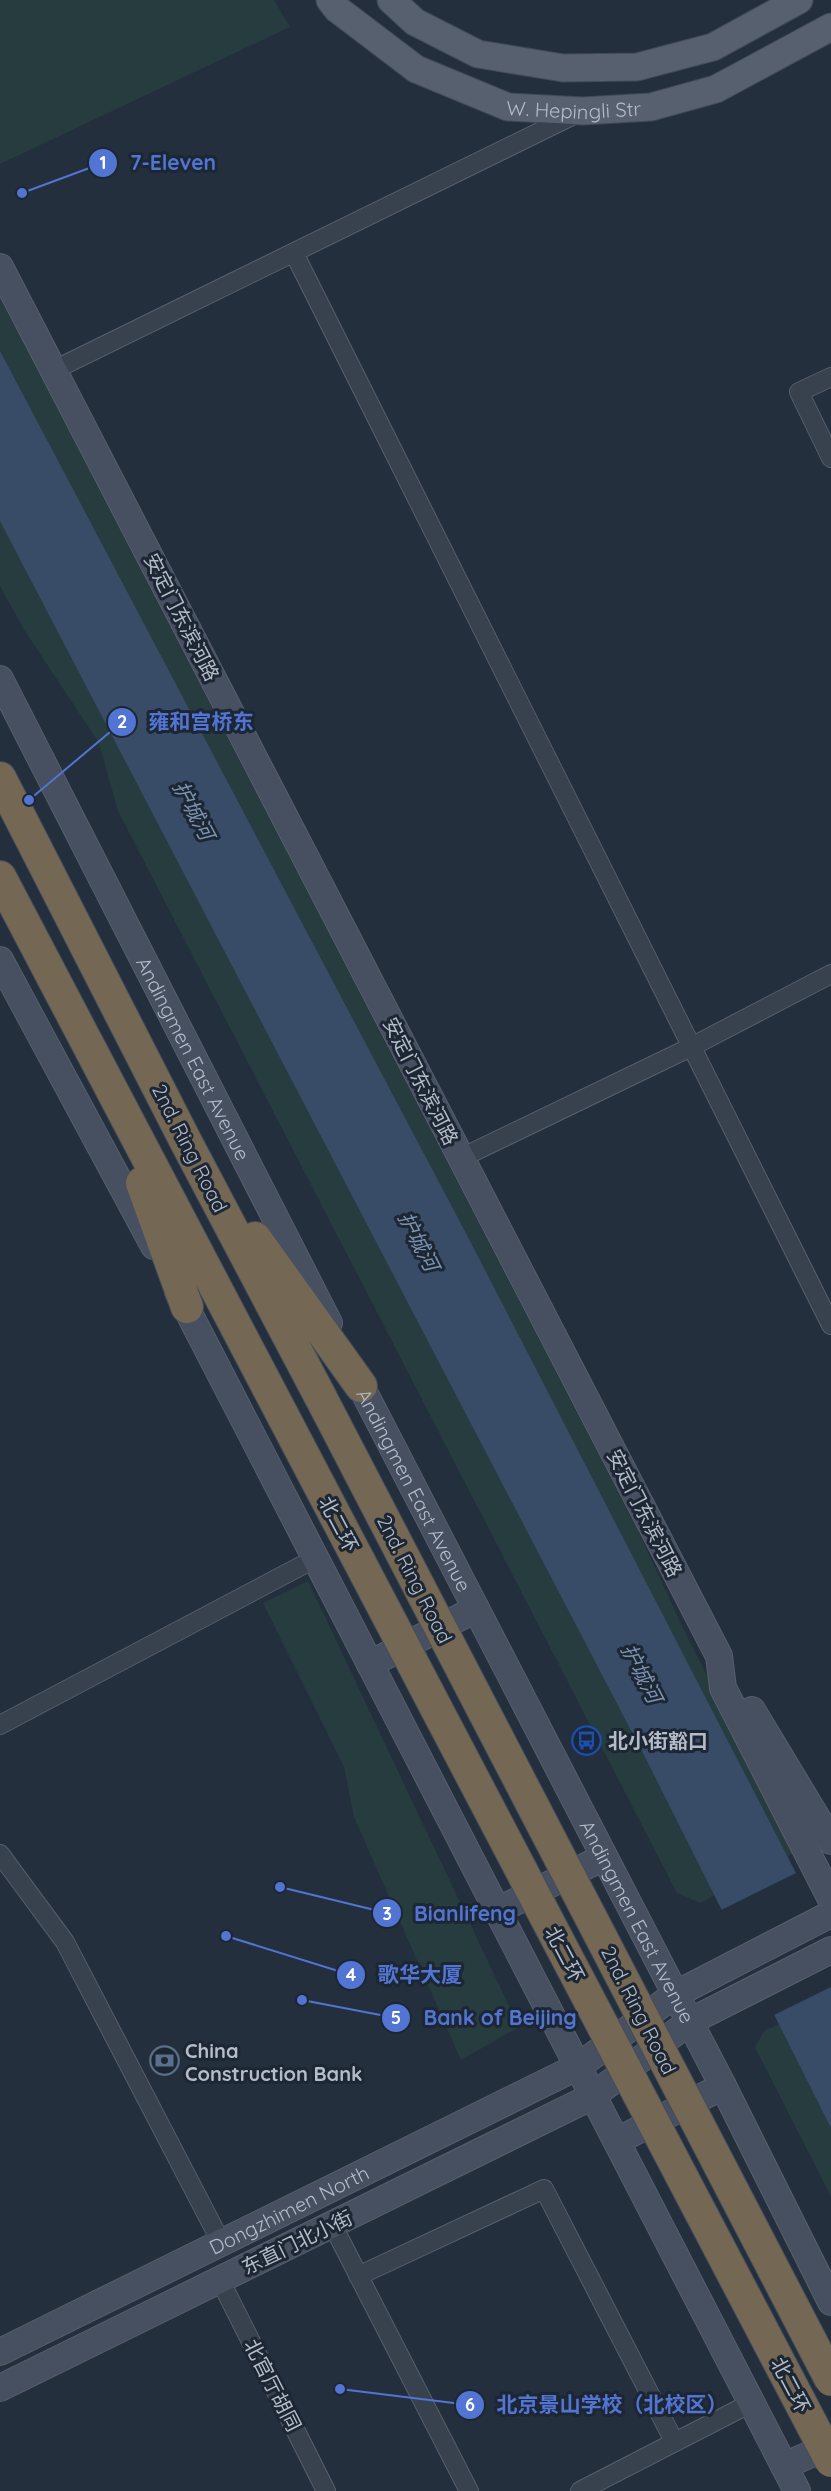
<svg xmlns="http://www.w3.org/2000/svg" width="831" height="2491" viewBox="0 0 831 2491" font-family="Quicksand,'Noto Sans SC',sans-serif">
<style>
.green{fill:#263c3f}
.water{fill:#394c67}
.pier{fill:#242f3e}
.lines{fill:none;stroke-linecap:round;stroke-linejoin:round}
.street-casing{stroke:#565f6c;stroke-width:20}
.secondary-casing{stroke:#565f6c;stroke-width:28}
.primary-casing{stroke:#414a57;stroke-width:29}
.highway-casing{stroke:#434c59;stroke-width:34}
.street{stroke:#38414e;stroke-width:18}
.secondary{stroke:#465061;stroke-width:26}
.primary{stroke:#56606e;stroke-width:27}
.highway{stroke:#746855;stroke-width:32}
.highway-bridge-casing{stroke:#434c59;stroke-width:34;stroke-linecap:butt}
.highway-bridge{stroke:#746855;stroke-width:32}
.labels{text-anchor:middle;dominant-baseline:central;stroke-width:6;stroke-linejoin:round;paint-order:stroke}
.street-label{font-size:20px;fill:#b4bcc9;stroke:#1d2633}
.poi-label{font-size:20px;font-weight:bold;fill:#b4bcc9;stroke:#1d2633;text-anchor:start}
.water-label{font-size:21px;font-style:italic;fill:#7c92b1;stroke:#1d2633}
.leader{fill:none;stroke:#5274d3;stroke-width:2}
.callout-dot{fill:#5274d3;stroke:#1d2633;stroke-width:2}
.mark-label{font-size:18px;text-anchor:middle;font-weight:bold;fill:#fff}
.callout-label{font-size:21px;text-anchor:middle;font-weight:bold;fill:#5274d3;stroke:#1d2633;stroke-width:6;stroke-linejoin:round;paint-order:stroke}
</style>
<rect width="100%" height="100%" fill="#242f3e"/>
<path class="green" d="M 0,0 L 274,0 L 290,27 L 0,164 Z
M 0,298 L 637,1529 L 685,1632 L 796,1852 L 700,1903 L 677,1893 L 118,811 L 99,743 L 23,628 L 0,586 Z
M 308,1581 L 519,2027 L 461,2060 L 354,1817 L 344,1767 L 263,1603 Z
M 831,2000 L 831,2197 L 755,2047 L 764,2031 Z"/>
<path class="water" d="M 0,351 L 470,1241 L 831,1941 L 831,2128 L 647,1761 L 0,521 Z"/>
<path class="pier" d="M 798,1872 L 831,1935 L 831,1987 L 772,2016 L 719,1911 Z"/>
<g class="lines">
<defs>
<path id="street" d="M 294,253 L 831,1325
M 54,370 L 580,112
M 831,377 L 799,392 L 831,458
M 461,1158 L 691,1047 L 831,974
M 0,1725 L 316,1558
M 0,1854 L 65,1942 L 221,2242
M 332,2224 L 469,2491
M 358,2276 L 544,2189 L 674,2441
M 220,2280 L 326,2491
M 580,2491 L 751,2403"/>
<g id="secondary">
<path d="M 0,267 L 719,1656 L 723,1688 L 831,1899"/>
<path id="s1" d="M 0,679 L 329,1323"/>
<path d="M 0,960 L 154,1246"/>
<path d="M 178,1292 L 797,2491"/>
<path id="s2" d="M 352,1369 L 723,2086 L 831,2302"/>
<path d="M 370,1664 L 476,1609"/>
<path d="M 752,1710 L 831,1841"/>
<path d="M 497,1911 L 604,1857"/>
<path d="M 617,2141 L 723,2086"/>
<path id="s3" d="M 0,2352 L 579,2066 L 674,1995 L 831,1914"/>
<path d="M 0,2388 L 593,2096 L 689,2022 L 831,1950"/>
<path d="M 784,2466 L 831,2445"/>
</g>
<g id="primary">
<path id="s4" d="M 330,0 L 337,9 L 416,69 L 508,107 L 583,111 L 651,107 L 716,89 L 831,27"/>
<path d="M 391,0 L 415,22 L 478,54 L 563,68 L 637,67 L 713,47 L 799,0"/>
</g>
<path id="highway" d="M 0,778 L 185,1140 L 320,1396
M 0,877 L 283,1416
M 142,1183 L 187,1307
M 255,1238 L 361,1386"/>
</defs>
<use href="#street" class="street-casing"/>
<use href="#secondary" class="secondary-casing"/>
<use href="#primary" class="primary-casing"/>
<use href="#highway" class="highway-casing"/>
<use href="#street" class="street"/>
<use href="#secondary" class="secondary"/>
<use href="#primary" class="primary"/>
<use href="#highway" class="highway"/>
<defs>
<path id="highway-bridge" d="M 320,1396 L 831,2380
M 283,1416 L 831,2461"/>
</defs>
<use href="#highway-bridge" class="highway-bridge-casing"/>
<use href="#highway-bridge" class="highway-bridge"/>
</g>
<defs>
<symbol id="bus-ring" viewBox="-11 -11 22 22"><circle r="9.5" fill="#1d2633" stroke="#1a4fb4" stroke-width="1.5"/><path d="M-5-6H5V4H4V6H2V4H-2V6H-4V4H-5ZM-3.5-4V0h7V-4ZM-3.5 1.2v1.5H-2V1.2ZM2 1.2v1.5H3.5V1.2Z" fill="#1a4fb4"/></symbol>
<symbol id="bank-ring" viewBox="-11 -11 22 22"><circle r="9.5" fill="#1d2633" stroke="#5c6f8a" stroke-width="1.5"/><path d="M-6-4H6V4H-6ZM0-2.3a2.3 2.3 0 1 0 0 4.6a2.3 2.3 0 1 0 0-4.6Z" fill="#5c6f8a"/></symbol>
</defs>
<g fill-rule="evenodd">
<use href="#bus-ring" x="570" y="1724" width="33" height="33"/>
<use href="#bank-ring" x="148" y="2044" width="33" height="33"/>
</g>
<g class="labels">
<g class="street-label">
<text stroke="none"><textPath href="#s4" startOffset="276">W. Hepingli Str</textPath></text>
<text transform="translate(182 617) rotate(63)">安定门东滨河路</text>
<text stroke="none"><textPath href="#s1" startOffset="426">Andingmen East Avenue</textPath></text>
<text transform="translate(421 1081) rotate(63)">安定门东滨河路</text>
<text transform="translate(190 1148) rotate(63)">2nd. Ring Road</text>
<text stroke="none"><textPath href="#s2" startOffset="136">Andingmen East Avenue</textPath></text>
<text transform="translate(645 1513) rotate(63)">安定门东滨河路</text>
<text transform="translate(339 1524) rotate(62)">北二环</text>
<text transform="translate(415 1579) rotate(63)">2nd. Ring Road</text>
<text stroke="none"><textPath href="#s2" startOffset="622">Andingmen East Avenue</textPath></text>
<text transform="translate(565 1954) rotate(62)">北二环</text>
<text transform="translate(639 2010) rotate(63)">2nd. Ring Road</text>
<text stroke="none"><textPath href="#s3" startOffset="322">Dongzhimen North</textPath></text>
<text transform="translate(297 2242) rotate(-26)">东直门北小街</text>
<text transform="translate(273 2385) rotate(63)">北官厅胡同</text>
<text transform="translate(791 2385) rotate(62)">北二环</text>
</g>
<g class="poi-label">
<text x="608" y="1740">北小街豁口</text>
<text x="185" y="2050">China<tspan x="185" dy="23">Construction Bank</tspan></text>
</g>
<g class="water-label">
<text transform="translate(194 810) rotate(62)">护城河</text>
<text transform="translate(419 1241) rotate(63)">护城河</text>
<text transform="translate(642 1673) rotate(63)">护城河</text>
</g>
</g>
<path class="leader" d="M22 193L103 163M29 800L122 722M280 1887L387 1913M226 1936L351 1975M302 2000L396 2018M340 2389L470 2405"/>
<g class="callout-dot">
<circle cx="22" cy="193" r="6"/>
<circle cx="29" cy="800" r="6"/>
<circle cx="280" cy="1887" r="6"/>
<circle cx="226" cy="1936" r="6"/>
<circle cx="302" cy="2000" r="6"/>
<circle cx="340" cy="2389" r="6"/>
<circle cx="103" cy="163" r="15"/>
<circle cx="122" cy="722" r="15"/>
<circle cx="387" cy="1913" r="15"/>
<circle cx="351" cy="1975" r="15"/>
<circle cx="396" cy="2018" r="15"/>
<circle cx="470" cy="2405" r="15"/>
</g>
<g class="mark-label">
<text x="103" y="169">1</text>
<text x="122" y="728">2</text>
<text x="387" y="1920">3</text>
<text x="351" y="1981">4</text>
<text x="396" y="2024">5</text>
<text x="470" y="2411">6</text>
</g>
<g class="callout-label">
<text x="173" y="170">7-Eleven</text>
<text x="201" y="729">雍和宫桥东</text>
<text x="465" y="1921">Bianlifeng</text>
<text x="420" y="1982">歌华大厦</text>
<text x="500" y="2025">Bank of Beijing</text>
<text x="612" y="2412">北京景山学校（北校区）</text>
</g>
</svg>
